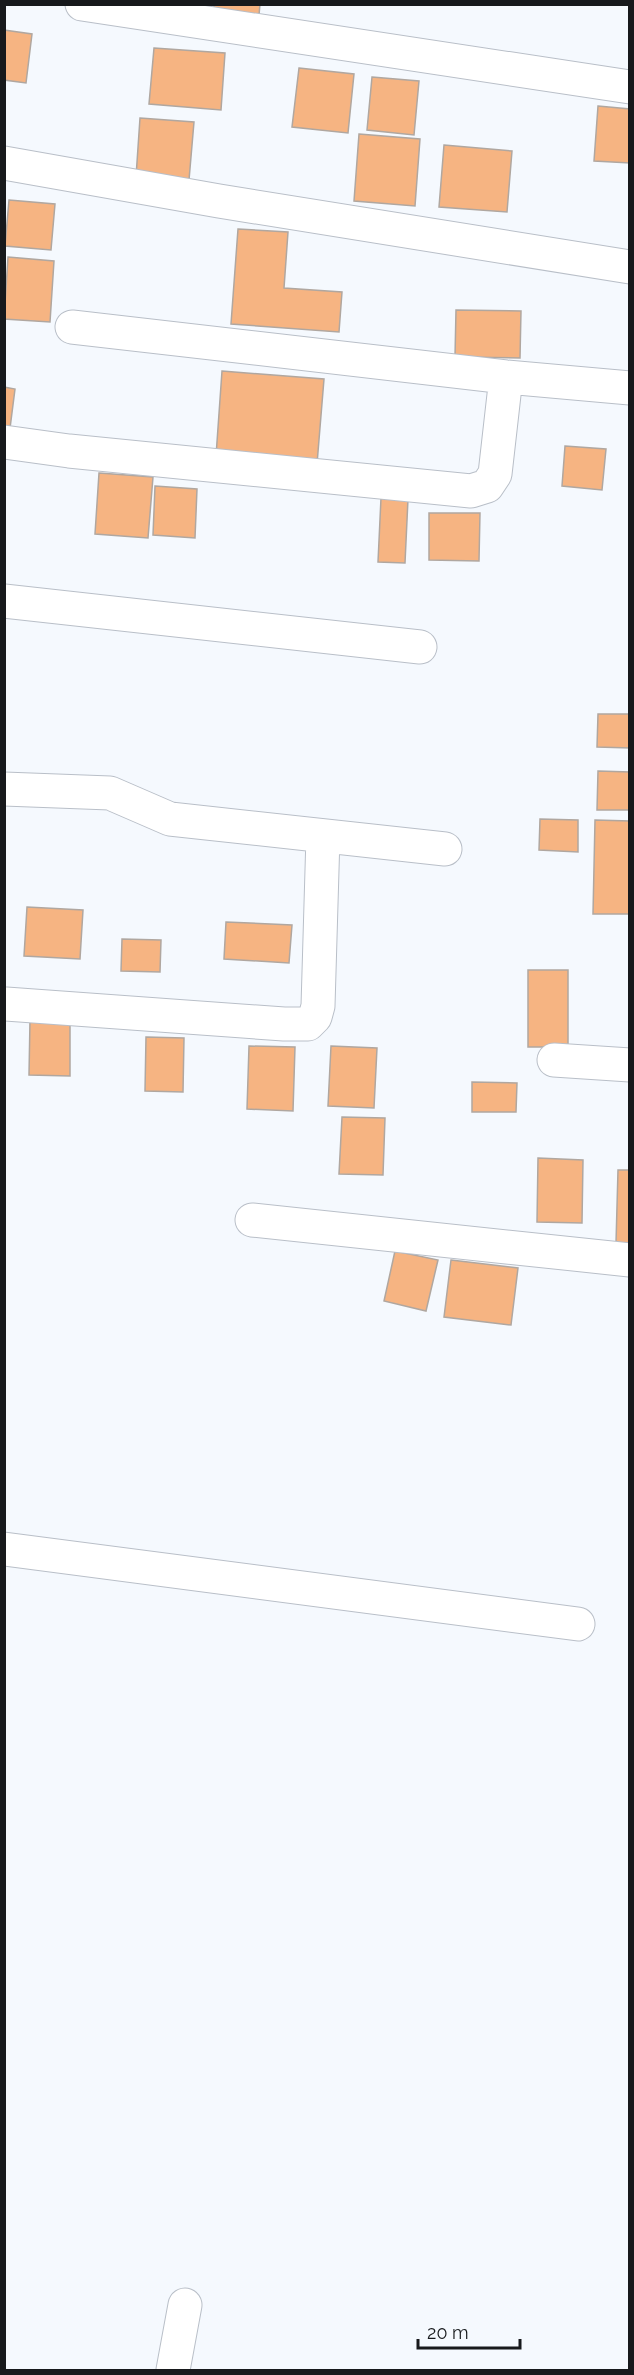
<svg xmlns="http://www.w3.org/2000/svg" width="634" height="2375" viewBox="0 0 634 2375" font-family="Raleway,sans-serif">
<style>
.building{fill:#f6b482;stroke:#b0a7a0;stroke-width:1.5}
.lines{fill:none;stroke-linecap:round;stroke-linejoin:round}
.minor-casing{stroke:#b9bfc8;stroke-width:35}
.minor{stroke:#fff;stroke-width:33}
</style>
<rect width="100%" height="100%" fill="#f5f9fe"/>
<path class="building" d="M 214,4 L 260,4 L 259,15 L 214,11 Z
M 4,30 L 32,34 L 26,83 L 4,80 Z
M 154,48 L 225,53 L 221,110 L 149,104 Z
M 299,68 L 354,74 L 348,133 L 292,127 Z
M 372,77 L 419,81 L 414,135 L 367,130 Z
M 598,106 L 630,109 L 630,163 L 594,161 Z
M 140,118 L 194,122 L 189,180 L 136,177 Z
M 359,134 L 420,139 L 415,206 L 354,201 Z
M 444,145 L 512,151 L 507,212 L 439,207 Z
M 9,200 L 55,204 L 51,250 L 5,246 Z
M 238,229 L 288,232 L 284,288 L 342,292 L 339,332 L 231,324 Z
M 8,257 L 54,261 L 50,322 L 4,319 Z
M 456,310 L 521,311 L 520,358 L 455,357 Z
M 222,371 L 324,379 L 317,464 L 216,456 Z
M 4,387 L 15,389 L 9,436 L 4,435 Z
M 565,446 L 606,449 L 602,490 L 562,486 Z
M 99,473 L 153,477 L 148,538 L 95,534 Z
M 155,486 L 197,489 L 195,538 L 153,535 Z
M 381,498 L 408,499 L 405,563 L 378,562 Z
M 429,513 L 480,513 L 479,561 L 429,560 Z
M 598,714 L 630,714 L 630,748 L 597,747 Z
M 598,771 L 630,772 L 630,810 L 597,810 Z
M 540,819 L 578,820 L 578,852 L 539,850 Z
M 595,820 L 630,821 L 630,914 L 593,914 Z
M 27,907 L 83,910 L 80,959 L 24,956 Z
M 226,922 L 292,925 L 289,963 L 224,959 Z
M 122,939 L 161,940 L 160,972 L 121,971 Z
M 528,970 L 568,970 L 568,1047 L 528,1047 Z
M 30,1020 L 70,1020 L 70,1076 L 29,1075 Z
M 146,1037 L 184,1038 L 183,1092 L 145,1091 Z
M 249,1046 L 295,1047 L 293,1111 L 247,1109 Z
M 331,1046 L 377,1048 L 374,1108 L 328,1106 Z
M 472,1082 L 517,1083 L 516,1112 L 472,1112 Z
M 342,1117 L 385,1118 L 383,1175 L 339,1174 Z
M 538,1158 L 583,1160 L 582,1223 L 537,1222 Z
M 618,1170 L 630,1170 L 630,1243 L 616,1243 Z
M 395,1251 L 438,1260 L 426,1311 L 384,1301 Z
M 451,1260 L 518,1268 L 511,1325 L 444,1317 Z"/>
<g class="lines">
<defs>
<path id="minor" d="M 82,4 L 630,87
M 4,163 L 219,201 L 630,267
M 72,327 L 506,377 L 630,388
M 4,442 L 69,451 L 471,491 L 487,486 L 495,474 L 506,377
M 4,601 L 420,647
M 4,789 L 110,793 L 170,819 L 445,849
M 6,1004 L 284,1024 L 308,1024 L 315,1017 L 318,1006 L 323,836
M 554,1060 L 630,1065
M 252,1220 L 630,1260
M 4,1549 L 578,1624
M 173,2370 L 185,2305"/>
</defs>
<use href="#minor" class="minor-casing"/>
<use href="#minor" class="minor"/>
</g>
<rect width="634" height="2375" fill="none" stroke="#17191c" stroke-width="12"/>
<path d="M418 2339v9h102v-9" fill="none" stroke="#17191c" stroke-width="3"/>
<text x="427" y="2339" font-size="18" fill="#17191c" stroke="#f5f9fe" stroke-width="4.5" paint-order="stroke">20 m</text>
</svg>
